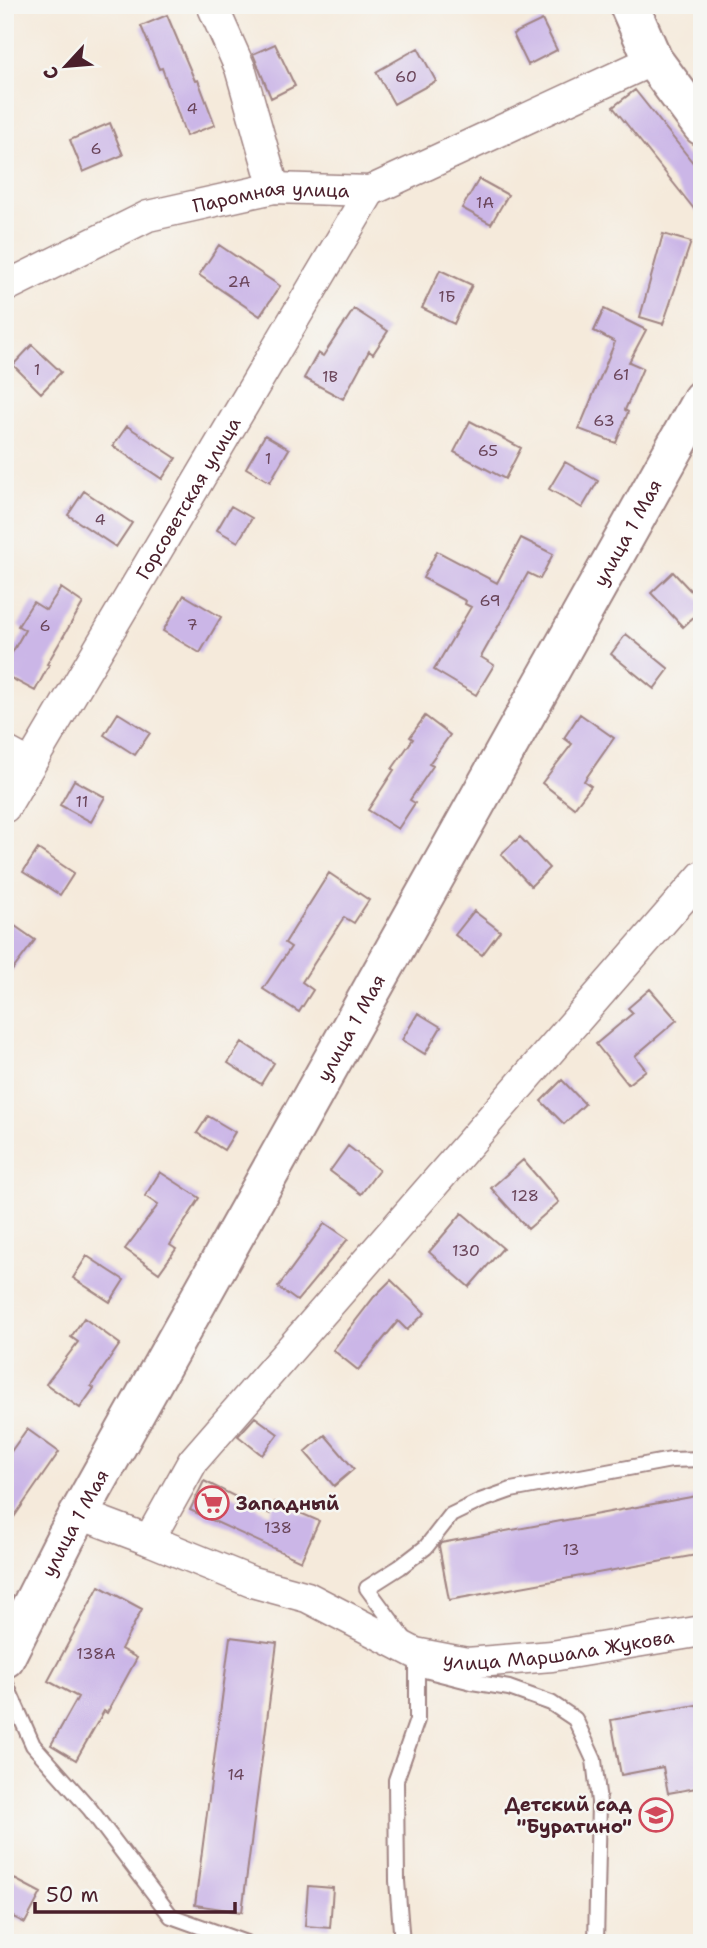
<svg xmlns="http://www.w3.org/2000/svg" width="707" height="1948" viewBox="0 0 707 1948" font-family="'Shantell Sans',sans-serif">
<style>
.building{fill:#cbb6e7}
.lines{fill:none;stroke-linecap:round;stroke-linejoin:round}
.service-casing{stroke:#a08483;stroke-width:18}
.minor-casing{stroke:#a08483;stroke-width:33}
.secondary-casing{stroke:#a08483;stroke-width:42}
.service{stroke:#fff;stroke-width:14}
.minor{stroke:#fff;stroke-width:30}
.secondary{stroke:#fff;stroke-width:38}
.labels{text-anchor:middle;dominant-baseline:central;stroke-width:5;stroke-linejoin:round;paint-order:stroke}
.number-label{font-size:16px;fill:#6a455a}
.street-label{font-size:19px;fill:#4a1f2b;stroke:#f6f6f2}
.poi-label{font-size:19px;font-weight:bold;fill:#4a1f2b;stroke:#f6f6f2;text-anchor:start}
</style>
<rect width="100%" height="100%" fill="#f6f6f2"/>
<filter id="ink" filterUnits="userSpaceOnUse"><feTurbulence type="fractalNoise" baseFrequency=".0143" numOctaves="2"/><feDisplacementMap in="SourceGraphic" scale="14" xChannelSelector="R" yChannelSelector="G"/><feConvolveMatrix kernelMatrix="1 2 1 2 8 2 1 2 1" color-interpolation-filters="sRGB"/></filter>
<filter id="wash" filterUnits="userSpaceOnUse"><feTurbulence type="fractalNoise" baseFrequency=".00686" numOctaves="4" result="noise"/><feDisplacementMap in="SourceGraphic" scale="28" xChannelSelector="R" yChannelSelector="G"/><feGaussianBlur stdDeviation="1.57" result="paint"/><feColorMatrix in="noise" values="0 0 0 0 0 0 0 0 0 0 0 0 0 0 0 0 0 1.4 0 .05"/><feComposite in="paint" operator="in"/></filter>
<g filter="url(#wash)">
<rect width="100%" height="100%" fill="#f5eadb"/>
<g id="blocks">
<path class="building" d="M 167,15 L 195,81 L 198,80 L 215,125 L 186,136 L 162,68 L 159,69 L 141,26 Z
M 542,20 L 557,50 L 528,65 L 513,34 Z
M 275,44 L 295,86 L 271,98 L 253,54 Z
M 418,48 L 436,81 L 394,104 L 376,72 Z
M 635,90 L 702,174 L 702,219 L 613,107 Z
M 110,123 L 123,155 L 83,172 L 70,140 Z
M 479,179 L 508,195 L 491,224 L 462,208 Z
M 663,234 L 691,242 L 663,324 L 640,317 Z
M 219,245 L 280,286 L 260,316 L 199,275 Z
M 440,270 L 472,285 L 454,324 L 422,308 Z
M 354,309 L 388,331 L 373,354 L 369,351 L 343,399 L 304,378 L 318,353 L 323,356 Z
M 604,309 L 646,330 L 629,362 L 643,368 L 625,410 L 628,412 L 616,443 L 579,429 L 615,342 L 594,331 Z
M 32,345 L 61,372 L 41,393 L 13,365 Z
M 470,421 L 521,448 L 505,479 L 454,452 Z
M 127,426 L 176,458 L 162,479 L 113,446 Z
M 265,435 L 289,449 L 270,482 L 246,468 Z
M 565,462 L 598,481 L 582,508 L 549,489 Z
M 84,491 L 132,523 L 116,547 L 68,515 Z
M 231,506 L 252,518 L 238,542 L 217,530 Z
M 521,538 L 553,554 L 540,579 L 528,573 L 481,657 L 494,665 L 476,695 L 434,670 L 471,607 L 465,604 L 466,601 L 423,578 L 437,551 L 497,583 Z
M 673,572 L 702,603 L 702,609 L 683,627 L 651,593 Z
M 61,588 L 83,603 L 47,664 L 49,665 L 35,691 L 5,675 L 5,665 L 25,630 L 18,626 L 33,602 L 46,610 Z
M 184,595 L 221,617 L 200,653 L 163,631 Z
M 626,634 L 669,669 L 654,689 L 611,654 Z
M 118,713 L 150,733 L 135,755 L 104,735 Z
M 580,714 L 614,738 L 584,781 L 591,786 L 574,808 L 542,783 L 572,744 L 564,738 Z
M 425,716 L 450,735 L 429,764 L 433,766 L 410,800 L 415,803 L 398,829 L 368,810 L 394,770 L 392,769 L 413,739 L 410,737 Z
M 74,780 L 105,797 L 91,822 L 60,805 Z
M 520,837 L 549,868 L 531,886 L 501,854 Z
M 38,849 L 74,873 L 60,895 L 23,872 Z
M 329,873 L 369,900 L 354,923 L 344,917 L 302,982 L 313,990 L 299,1012 L 263,989 L 291,947 L 285,943 Z
M 474,911 L 500,931 L 482,955 L 455,935 Z
M 5,919 L 35,940 L 5,980 Z
M 650,989 L 677,1020 L 635,1056 L 646,1070 L 628,1084 L 596,1044 L 633,1013 L 628,1008 Z
M 418,1013 L 441,1027 L 425,1054 L 402,1040 Z
M 242,1042 L 274,1063 L 261,1084 L 228,1063 Z
M 562,1080 L 585,1104 L 564,1124 L 541,1101 Z
M 208,1116 L 235,1132 L 224,1150 L 197,1133 Z
M 348,1146 L 379,1170 L 361,1194 L 330,1171 Z
M 523,1160 L 559,1202 L 528,1229 L 491,1188 Z
M 160,1172 L 200,1198 L 170,1245 L 176,1249 L 159,1273 L 125,1249 L 158,1205 L 145,1196 Z
M 462,1213 L 503,1248 L 469,1287 L 429,1252 Z
M 325,1223 L 348,1239 L 297,1301 L 278,1287 Z
M 87,1256 L 124,1280 L 110,1302 L 73,1278 Z
M 391,1280 L 425,1313 L 407,1330 L 398,1321 L 358,1370 L 333,1350 L 374,1297 Z
M 84,1318 L 120,1344 L 91,1386 L 94,1388 L 80,1408 L 46,1384 L 78,1342 L 71,1337 Z
M 255,1417 L 278,1434 L 262,1455 L 238,1436 Z
M 27,1429 L 59,1452 L 5,1530 L 5,1460 Z
M 325,1435 L 354,1469 L 334,1486 L 305,1452 Z
M 204,1481 L 270,1514 L 275,1502 L 319,1521 L 301,1561 L 190,1510 Z
M 702,1495 L 702,1554 L 449,1600 L 439,1546 L 441,1543 Z
M 99,1586 L 142,1609 L 121,1649 L 137,1658 L 107,1713 L 104,1711 L 76,1760 L 51,1745 L 78,1697 L 48,1681 Z
M 230,1637 L 277,1643 L 242,1912 L 195,1905 Z
M 702,1704 L 702,1787 L 668,1793 L 663,1767 L 621,1775 L 611,1720 Z
M 5,1874 L 41,1893 L 25,1923 L 5,1913 Z
M 308,1886 L 333,1888 L 330,1928 L 305,1926 Z"/>
</g>
</g>
<g filter="url(#ink)">
<use href="#blocks" fill-opacity="0" stroke="#a08483" stroke-width="2"/>
<g class="lines">
<defs>
<path id="service" d="M 417,1668 L 472,1682 L 509,1688 L 551,1703 L 575,1719 L 594,1760 L 599,1802 L 596,1943
M 5,1682 L 33,1745 L 90,1809 L 171,1916 L 246,1943
M 402,1943 L 397,1881 L 396,1780 L 417,1720 L 417,1668 L 415,1653 L 367,1588 L 400,1567 L 426,1547 L 451,1515 L 480,1501 L 511,1490 L 671,1460 L 702,1459"/>
<g id="minor">
<path d="M 212,5 L 240,68 L 274,188"/>
<path id="s1" d="M 5,287 L 148,216 L 274,188 L 370,191 L 653,60"/>
<path d="M 5,751 L 29,764"/>
<path id="s2" d="M 5,807 L 370,191"/>
<path id="s3" d="M 80,1514 L 149,1540 L 252,1582 L 307,1597 L 415,1653 L 467,1663 L 552,1656 L 702,1631"/>
<path d="M 149,1540 L 193,1461 L 702,876"/>
</g>
<g id="secondary">
<path d="M 629,5 L 653,60 L 702,126"/>
<path id="s4" d="M 5,1658 L 65,1539 L 702,399"/>
</g>
</defs>
<use href="#service" class="service-casing"/>
<use href="#minor" class="minor-casing"/>
<use href="#secondary" class="secondary-casing"/>
<use href="#service" class="service"/>
<use href="#minor" class="minor"/>
<use href="#secondary" class="secondary"/>
</g>
</g>
<defs>
<symbol id="supermarket-ring" viewBox="-11 -11 22 22"><circle r="9.5" fill="#f6f6f2" stroke="#d1495b" stroke-width="1.5"/><path d="M-6-5.5h2.5l.6 2H6L4.5 2H-2.5L-4.4-4H-6ZM-1.5 3.2a1.3 1.3 0 1 0 .1 0ZM3 3.2a1.3 1.3 0 1 0 .1 0Z" fill="#d1495b"/></symbol>
<symbol id="school-ring" viewBox="-11 -11 22 22"><circle r="9.5" fill="#f6f6f2" stroke="#d1495b" stroke-width="1.5"/><path d="M0-5L7-2L0 1L-7-2ZM-4 1L0 2.5L4 1V4Q0 6-4 4Z" fill="#d1495b"/></symbol>
</defs>
<g fill-rule="evenodd">
<use href="#supermarket-ring" x="193" y="1484" width="38" height="38"/>
<use href="#school-ring" x="637" y="1796" width="38" height="38"/>
</g>
<g class="labels">
<g class="number-label">
<text x="406" y="76">60</text>
<text x="192" y="108">4</text>
<text x="96" y="148">6</text>
<text x="485" y="202">1А</text>
<text x="239" y="281">2А</text>
<text x="447" y="296">1Б</text>
<text x="37" y="369">1</text>
<text x="621" y="374">61</text>
<text x="330" y="376">1В</text>
<text x="604" y="420">63</text>
<text x="488" y="450">65</text>
<text x="268" y="458">1</text>
<text x="100" y="519">4</text>
<text x="490" y="600">69</text>
<text x="192" y="624">7</text>
<text x="45" y="625">6</text>
<text x="82" y="801">11</text>
<text x="525" y="1195">128</text>
<text x="466" y="1250">130</text>
<text x="278" y="1527">138</text>
<text x="571" y="1549">13</text>
<text x="96" y="1653">138А</text>
<text x="236" y="1774">14</text>
</g>
<g class="street-label">
<text stroke="none"><textPath href="#s1" startOffset="285">Паромная улица</textPath></text>
<text stroke="none"><textPath href="#s2" startOffset="359">Горсоветская улица</textPath></text>
<text stroke="none"><textPath href="#s4" startOffset="1286">улица 1 Мая</textPath></text>
<text stroke="none"><textPath href="#s4" startOffset="719">улица 1 Мая</textPath></text>
<text stroke="none"><textPath href="#s4" startOffset="152">улица 1 Мая</textPath></text>
<text stroke="none"><textPath href="#s3" startOffset="509">улица Маршала Жукова</textPath></text>
</g>
<g class="poi-label">
<text x="236" y="1503">Западный</text>
<text x="632" y="1804" text-anchor="end">Детский сад<tspan x="632" dy="22">"Буратино"</tspan></text>
</g>
</g>
<rect width="707" height="1948" fill="none" stroke="#f6f6f2" stroke-width="28"/>
<g transform="translate(66 66) rotate(244)" stroke="#f6f6f2" stroke-width="5" paint-order="stroke">
<path d="M0-5L12 26L0 18L-12 26Z" fill="#4a1f2b"/>
<text y="-10" font-size="19" font-weight="bold" text-anchor="middle" fill="#4a1f2b">С</text>
</g>
<path d="M35 1902v10h200v-10" fill="none" stroke="#4a1f2b" stroke-width="3.5"/>
<text x="46" y="1902" font-size="21" fill="#4a1f2b" stroke="#f6f6f2" stroke-width="5" paint-order="stroke">50 m</text>
</svg>
